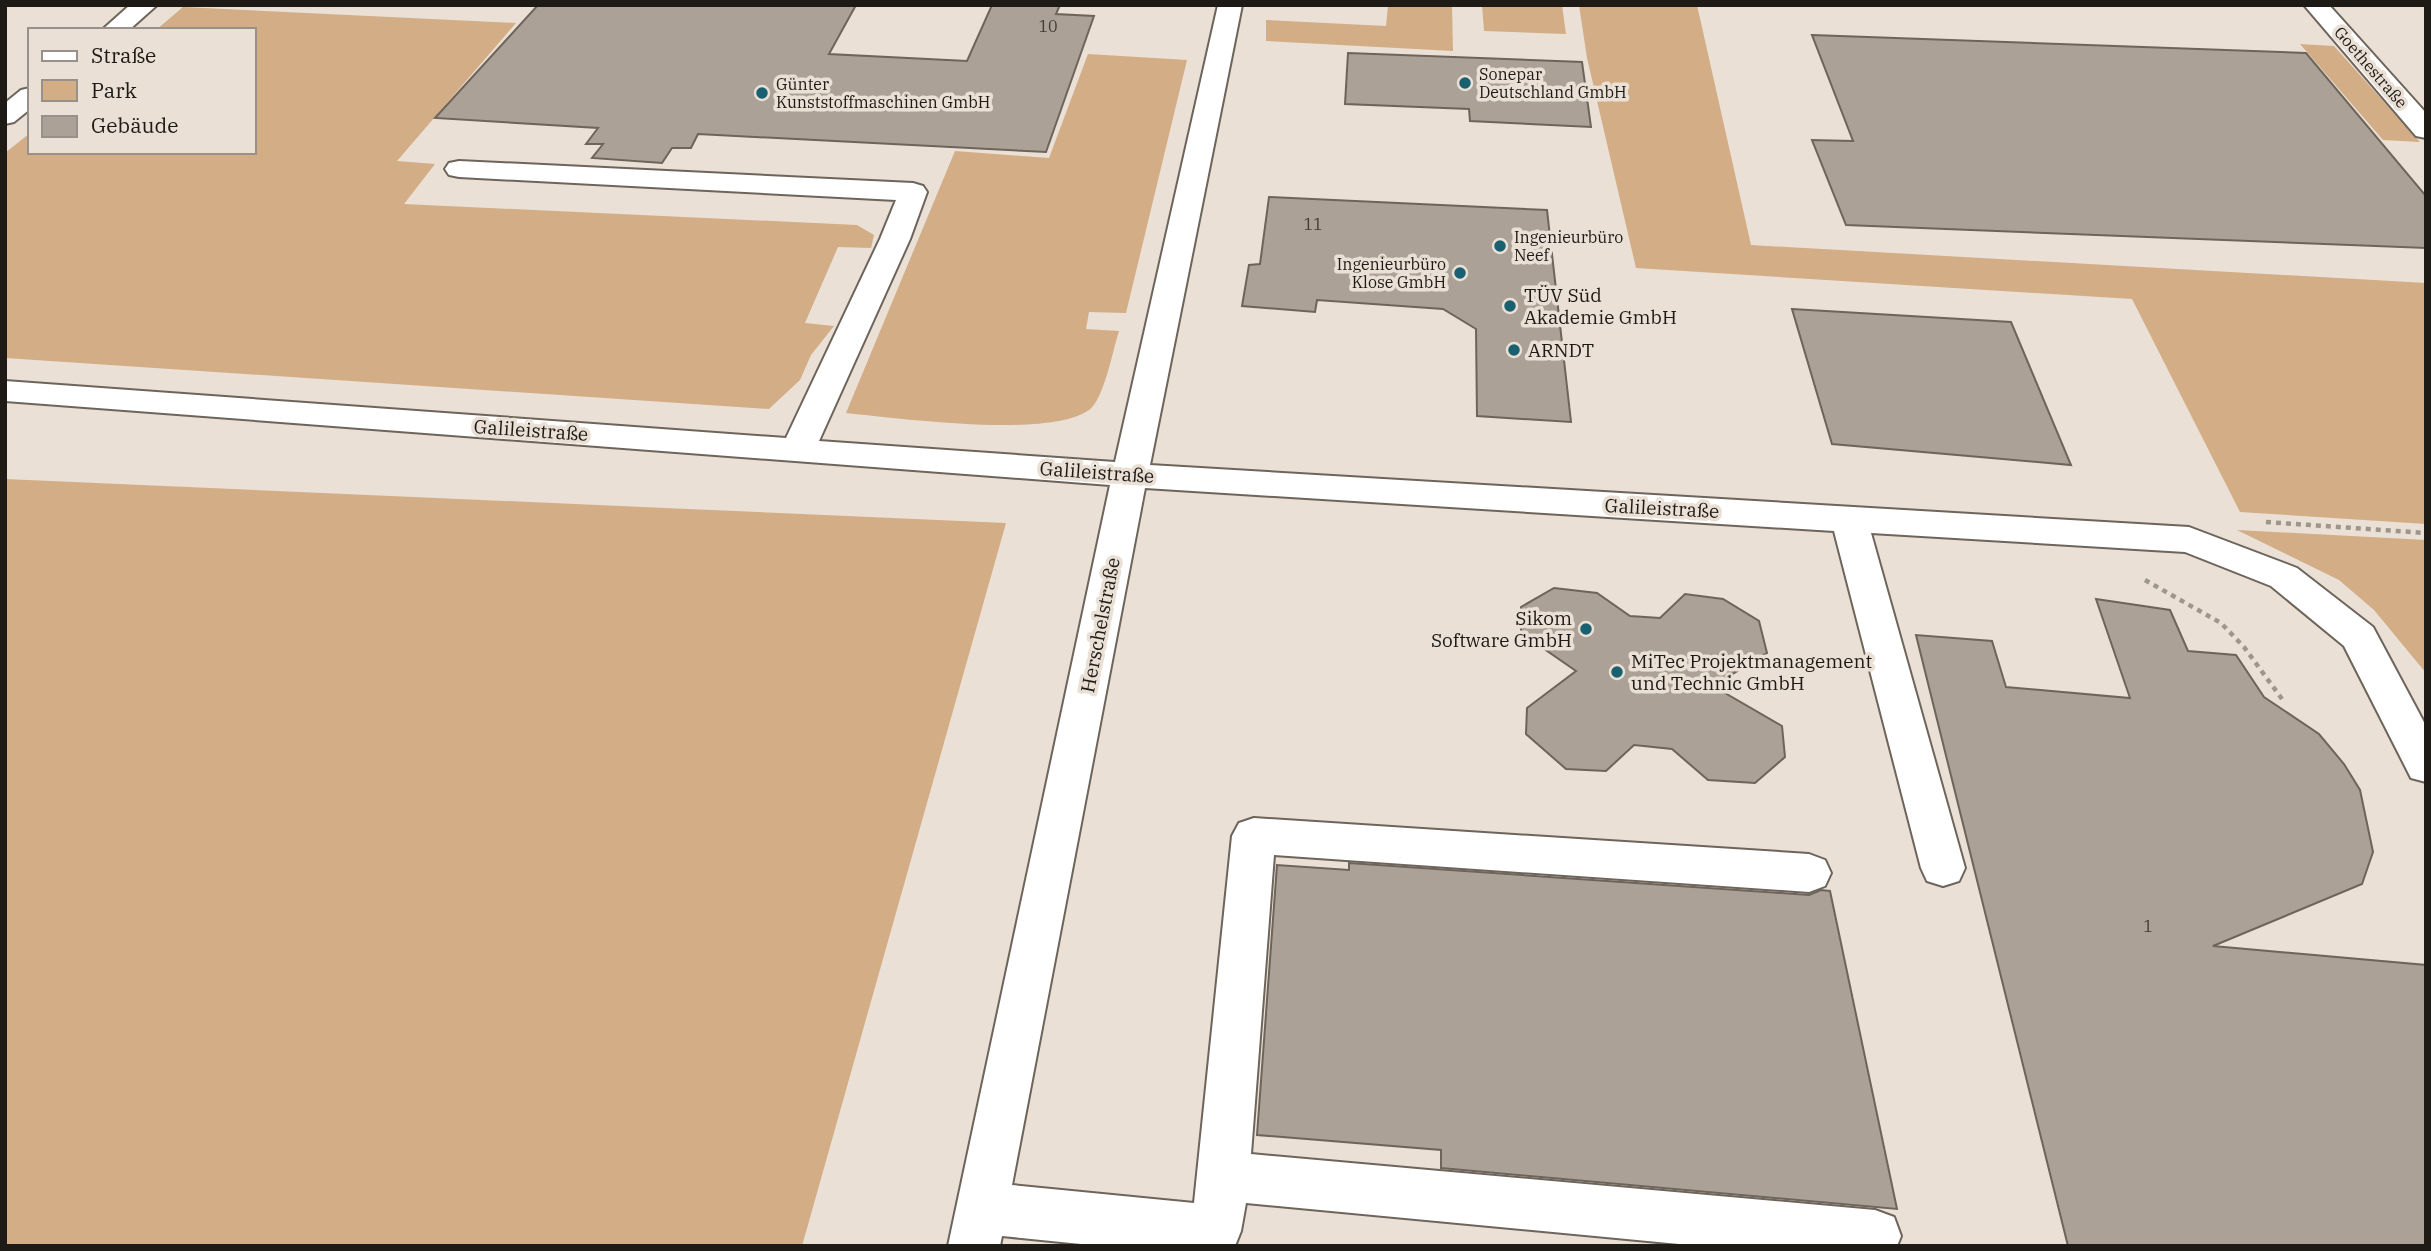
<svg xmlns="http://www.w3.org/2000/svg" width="2431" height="1251" viewBox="0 0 2431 1251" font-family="'IBM Plex Serif',serif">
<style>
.green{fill:#d3ad86}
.building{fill:#aba197;stroke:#6d645b;stroke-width:2}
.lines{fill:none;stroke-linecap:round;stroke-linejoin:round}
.minor-casing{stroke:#6d645b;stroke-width:4}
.path{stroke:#9e968d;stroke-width:4.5;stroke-dasharray:5 5;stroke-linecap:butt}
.minor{fill:#fff;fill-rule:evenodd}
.poi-dot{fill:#196070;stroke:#eae0d5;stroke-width:2.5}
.labels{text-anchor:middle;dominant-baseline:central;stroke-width:7;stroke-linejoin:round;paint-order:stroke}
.number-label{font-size:16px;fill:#413c36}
.far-street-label{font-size:16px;fill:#1e1a16;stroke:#eae0d5}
.far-poi-label{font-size:16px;fill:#1e1a16;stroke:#eae0d5;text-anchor:start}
.poi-label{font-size:19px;fill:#1e1a16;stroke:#eae0d5;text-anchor:start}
.street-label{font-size:19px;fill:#1e1a16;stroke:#eae0d5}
</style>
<rect width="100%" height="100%" fill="#eae0d5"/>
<path class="green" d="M 1388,5 L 1452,5 L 1453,51 L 1266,41 L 1266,20 L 1386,26 Z
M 1482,5 L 1562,5 L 1566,34 L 1484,31 Z
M 1579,5 L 1697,5 L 1751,245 L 2426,283 L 2426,524 L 2240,512 L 2132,299 L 1636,268 L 1587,58 Z
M 183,7 L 516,23 L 397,161 L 435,164 L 404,204 L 857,225 L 874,235 L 871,248 L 838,247 L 805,323 L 834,326 L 811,355 L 800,380 L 769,409 L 5,358 L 5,153 L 30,133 L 30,152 L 254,152 L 254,30 L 156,30 Z
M 2300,44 L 2334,46 L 2420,142 L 2383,140 Z
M 1088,54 L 1187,60 L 1126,313 L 1089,312 L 1086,329 L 1119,331 C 1113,349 1104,400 1089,410 C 1048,439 899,418 846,413 L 955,151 L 1049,158 Z
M 5,479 L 1006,523 L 802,1246 L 5,1246 Z
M 2237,530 L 2426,540 L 2426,673 L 2374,610 L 2339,580 Z"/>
<path class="building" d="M 538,5 L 856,5 L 829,54 L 967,61 L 992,5 L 1060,5 L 1056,14 L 1094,16 L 1046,152 L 698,134 L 691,148 L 672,148 L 662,163 L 592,158 L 603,144 L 586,144 L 598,128 L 435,118 Z
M 1812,35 L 2306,53 L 2426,196 L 2426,248 L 1846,225 L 1812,140 L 1853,141 Z
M 1348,53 L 1582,62 L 1591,127 L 1470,121 L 1469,109 L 1345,104 Z
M 1269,197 L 1547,210 L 1571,422 L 1477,416 L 1476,329 L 1443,309 L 1317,300 L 1315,312 L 1242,306 L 1249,265 L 1260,264 Z
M 1792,309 L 2011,322 L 2071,465 L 1832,444 Z
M 1554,588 L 1597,593 L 1630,616 L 1660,618 L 1685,594 L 1723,599 L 1759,621 L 1767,653 L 1713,686 L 1782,726 L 1785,757 L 1755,783 L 1708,780 L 1672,749 L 1634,745 L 1606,771 L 1566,769 L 1526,734 L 1527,708 L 1576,671 L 1521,633 L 1521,607 Z
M 2096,599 L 2170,610 L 2188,651 L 2236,655 L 2264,697 L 2319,734 L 2344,764 L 2360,790 L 2373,852 L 2362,884 L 2213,946 L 2426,965 L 2426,1246 L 2068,1246 L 1916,635 L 1992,641 L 2006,687 L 2130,698 Z
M 1349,863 L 1809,895 L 1821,890 L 1830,891 L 1897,1209 L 1441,1168 L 1441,1150 L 1257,1135 L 1277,865 L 1349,870 Z"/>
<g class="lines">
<defs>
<path id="minor" d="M 130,5 L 157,5 L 129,30 L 102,30 Z
M 1218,5 L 1242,5 L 1150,465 L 2189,527 L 2297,568 L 2373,627 L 2426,726 L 2426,782 L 2411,778 L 2344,646 L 2271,586 L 2185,552 L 1871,533 L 1965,868 L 1959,881 L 1943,886 L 1927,881 L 1921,868 L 1834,531 L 1145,488 L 1012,1185 L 1194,1203 L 1232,836 L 1239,823 L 1254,818 L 1809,854 L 1825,860 L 1831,873 L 1825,886 L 1809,892 L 1274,855 L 1251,1154 L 1875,1210 L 1894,1217 L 1901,1236 L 1897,1246 L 1700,1246 L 1246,1203 L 1241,1231 L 1235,1246 L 1101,1246 L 1002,1236 L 1000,1246 L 948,1246 L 1110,485 L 5,401 L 5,381 L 786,438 L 880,239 L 896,200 L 459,177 L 449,175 L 445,169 L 449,163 L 459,161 L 913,183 L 923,186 L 927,192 L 910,239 L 819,441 L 1115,462 Z
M 2304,5 L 2329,5 L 2426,113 L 2426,138 L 2416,136 Z
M 30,88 L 30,109 L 14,122 L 5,124 L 5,103 L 21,90 Z"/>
</defs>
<use href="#minor" class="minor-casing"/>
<path class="path" d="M 2266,522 L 2426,533
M 2145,580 L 2221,623 L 2244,647 L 2282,699"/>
<use href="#minor" class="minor"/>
</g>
<g class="poi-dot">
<circle cx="1465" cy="83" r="7"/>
<circle cx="762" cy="93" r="7"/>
<circle cx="1500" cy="246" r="7"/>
<circle cx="1460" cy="273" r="7"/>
<circle cx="1510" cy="306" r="7"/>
<circle cx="1514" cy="350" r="7"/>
<circle cx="1586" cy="629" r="7"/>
<circle cx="1617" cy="672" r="7"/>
</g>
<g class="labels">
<g class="number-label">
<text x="1048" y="26">10</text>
<text x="1313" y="224">11</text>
<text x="2148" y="926">1</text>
</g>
<g class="far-street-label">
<text transform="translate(2371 67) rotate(49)">Goethestraße</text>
</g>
<g class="far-poi-label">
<text x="1479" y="74">Sonepar<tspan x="1479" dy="18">Deutschland GmbH</tspan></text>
<text x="776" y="84">Günter<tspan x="776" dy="18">Kunststoffmaschinen GmbH</tspan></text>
<text x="1514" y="237">Ingenieurbüro<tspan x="1514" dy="18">Neef</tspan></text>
<text x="1446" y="264" text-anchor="end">Ingenieurbüro<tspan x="1446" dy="18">Klose GmbH</tspan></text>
</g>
<g class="poi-label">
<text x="1524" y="295">TÜV Süd<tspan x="1524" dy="22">Akademie GmbH</tspan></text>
<text x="1528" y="350">ARNDT</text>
<text x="1572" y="618" text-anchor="end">Sikom<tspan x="1572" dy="22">Software GmbH</tspan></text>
<text x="1631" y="661">MiTec Projektmanagement<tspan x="1631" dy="22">und Technic GmbH</tspan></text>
</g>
<g class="street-label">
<text transform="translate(531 430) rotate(4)">Galileistraße</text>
<text transform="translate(1097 472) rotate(4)">Galileistraße</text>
<text transform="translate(1662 508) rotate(3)">Galileistraße</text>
<text transform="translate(1100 625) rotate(-79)">Herschelstraße</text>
</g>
</g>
<rect width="2431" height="1251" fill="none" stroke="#1e1a16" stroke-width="14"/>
<rect x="28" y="28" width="228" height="126" fill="#eae0d5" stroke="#989189" stroke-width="2"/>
<rect x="42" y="51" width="35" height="10" fill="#ffffff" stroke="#989189" stroke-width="2"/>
<text x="91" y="63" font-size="21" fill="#1e1a16">Straße</text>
<rect x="42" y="80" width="35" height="21" fill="#d3ad86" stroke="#989189" stroke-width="2"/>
<text x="91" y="98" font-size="21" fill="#1e1a16">Park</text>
<rect x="42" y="116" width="35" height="21" fill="#aba197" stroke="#989189" stroke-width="2"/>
<text x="91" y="133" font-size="21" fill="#1e1a16">Gebäude</text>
</svg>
